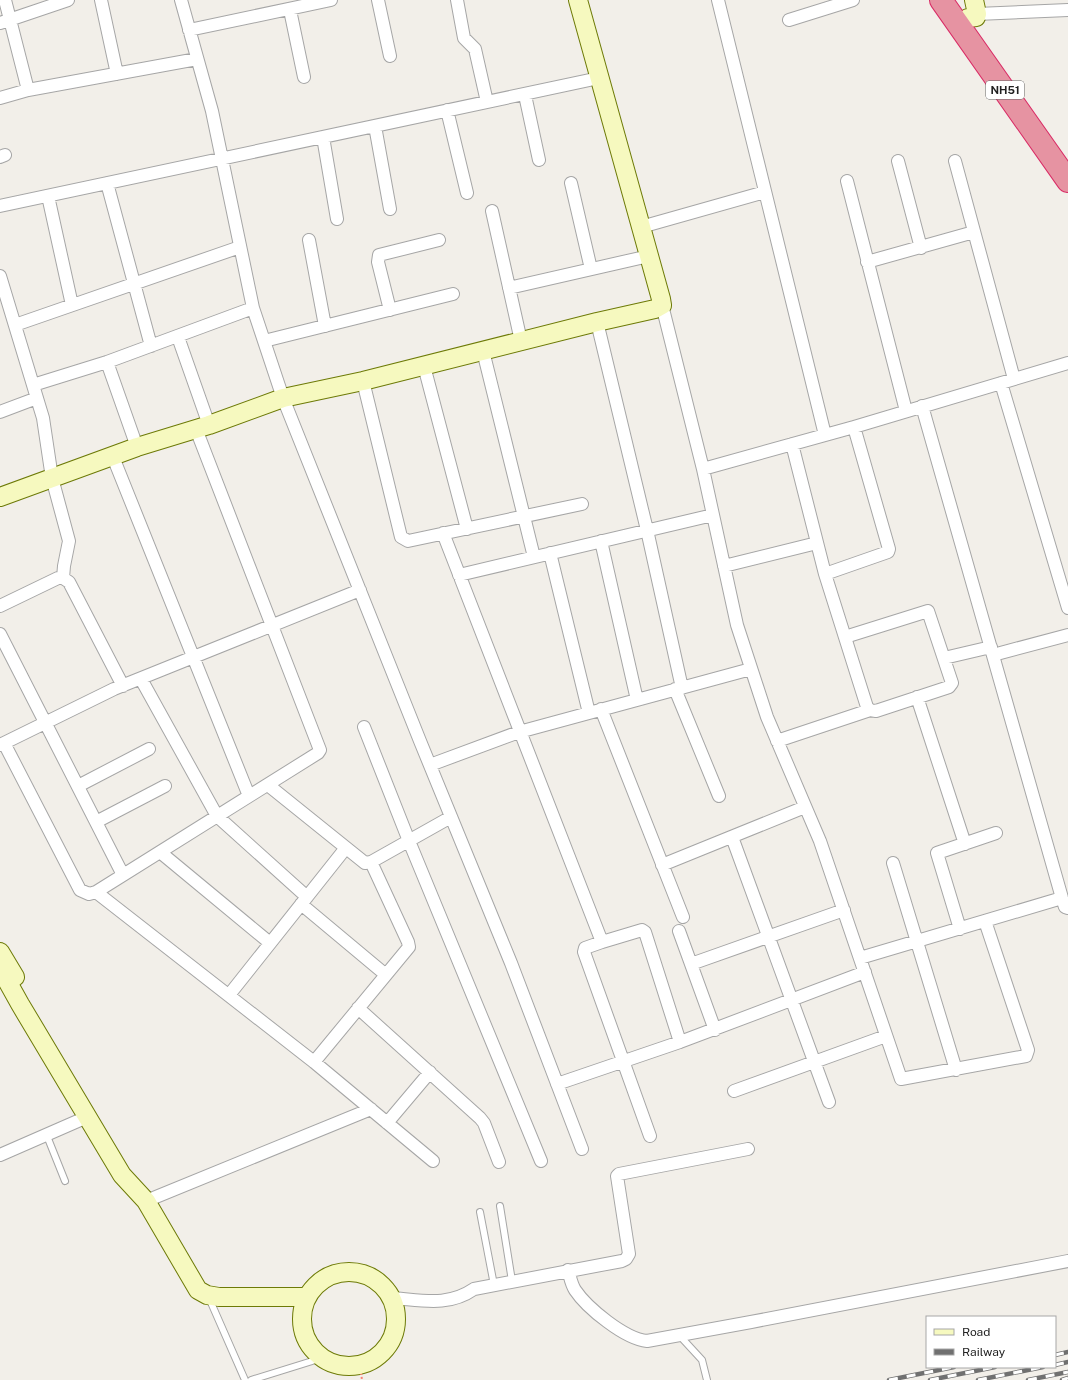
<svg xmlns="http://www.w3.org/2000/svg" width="1068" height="1380" viewBox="0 0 1068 1380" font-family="'Public Sans',sans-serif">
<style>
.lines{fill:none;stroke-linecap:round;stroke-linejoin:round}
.lane-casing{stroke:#a6a6a6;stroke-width:8}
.street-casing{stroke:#a6a6a6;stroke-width:14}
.secondary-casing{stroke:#6d7a07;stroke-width:20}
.highway-casing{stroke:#d92c66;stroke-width:24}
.path{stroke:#f88274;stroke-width:2;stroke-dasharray:2 2;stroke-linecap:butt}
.lane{stroke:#fff;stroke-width:6}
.street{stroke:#fff;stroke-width:12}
.secondary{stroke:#f6f9bf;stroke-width:18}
.highway{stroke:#e693a2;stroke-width:22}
.rail-casing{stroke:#707070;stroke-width:4.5}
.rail{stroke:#fff;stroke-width:3;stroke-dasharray:9;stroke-linecap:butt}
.labels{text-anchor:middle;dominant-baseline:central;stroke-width:3.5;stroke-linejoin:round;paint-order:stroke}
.shield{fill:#fff;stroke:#646464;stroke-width:1}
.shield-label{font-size:11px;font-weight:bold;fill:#222}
</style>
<rect width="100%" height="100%" fill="#f2efe9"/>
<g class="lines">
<defs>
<path id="lane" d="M 47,1136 L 65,1181
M 500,1206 L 512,1281
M 480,1212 L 494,1285
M 209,1298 L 245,1380
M 679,1335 L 702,1360 L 707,1380
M 251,1380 L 322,1358"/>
<path id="street" d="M 5,0 L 28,90
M 101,0 L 117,74
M 181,0 L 212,111 L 253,308 L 283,398 L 420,741 L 511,963 L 582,1149
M 378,0 L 390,56
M 457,0 L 464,38 L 475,49 L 487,102
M 718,0 L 825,435
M 290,10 L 304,77
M 977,14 L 1068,10
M 789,20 L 853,0
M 0,23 L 68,0
M 189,30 L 331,0
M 525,95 L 539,160
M 0,98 L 28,90 L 197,59
M 447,110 L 467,193
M 375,126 L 390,209
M 323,137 L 337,219
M 0,157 L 5,155
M 898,161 L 921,248
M 955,161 L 1014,379
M 847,181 L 906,411
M 107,183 L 151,346
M 571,183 L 591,269
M 48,196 L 72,305
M 0,206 L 599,78
M 492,211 L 521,341
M 641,227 L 765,192
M 309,240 L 325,326
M 867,262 L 974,232
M 0,276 L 43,418 L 52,478 L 69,541 L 64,566 L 63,578
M 509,288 L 649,256
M 662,305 L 703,469 L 854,427 L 1068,363
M 390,310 L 378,262 L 379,255 L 439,240
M 597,322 L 647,530 L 682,688
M 15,325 L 240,247
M 178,337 L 209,425
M 264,341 L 453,294
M 483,351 L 534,557
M 107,362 L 137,447
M 424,366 L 467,529
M 363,381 L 401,537 L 408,541 L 582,504
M 1001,383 L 1068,608
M 33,385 L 107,362 L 253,308
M 922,406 L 1062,898 L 1065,907 L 1068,908
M 0,412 L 37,398
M 792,444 L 825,574 L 867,707 L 870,710 L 876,711 L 949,687 L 952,683 L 928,611 L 845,637
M 113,457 L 249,796
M 703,469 L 737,625 L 767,717 L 820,841 L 901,1079 L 1026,1056 L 1028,1050 L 985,921
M 443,533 L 602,942 L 585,948 L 584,952 L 650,1136
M 601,541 L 637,700
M 550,553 L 589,713
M 724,566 L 817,543
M 825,574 L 888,552 L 889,549 L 854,427
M 459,575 L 713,515
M 0,606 L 58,578 L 63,578 L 69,582 L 123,686
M 0,634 L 123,875
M 993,655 L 1068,635
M 944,658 L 991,647
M 141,679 L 217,816 L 307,897
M 675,689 L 719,796
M 917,697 L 965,844
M 601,709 L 683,917
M 364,727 L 409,841 L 541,1161
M 777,741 L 870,710
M 4,743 L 80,890 L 89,894 L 96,892 L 318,753 L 320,750 L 196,429
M 0,745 L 114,689 L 360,590
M 430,765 L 519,732 L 751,669
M 268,785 L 365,863 L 371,862 L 451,817
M 78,786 L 149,749
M 96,822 L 165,786
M 732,837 L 829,1102
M 160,852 L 270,943
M 893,863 L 956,1070
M 662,865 L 805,807
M 96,892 L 314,1062 L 433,1161
M 301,904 L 386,975
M 960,929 L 937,853 L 996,833
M 679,931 L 715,1030
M 602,942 L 642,930 L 645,932 L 680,1042
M 860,958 L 1062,898
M 691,964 L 844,910
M 229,995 L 345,849
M 358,1008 L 480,1118 L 484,1123 L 499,1162
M 314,1062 L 409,947 L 408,942 L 371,862
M 557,1084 L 680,1042 L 865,972
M 734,1091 L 886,1036
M 387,1123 L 430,1072
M 0,1155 L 87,1117
M 146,1201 L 371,1109
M 568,1270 C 570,1276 571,1284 575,1290 C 587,1308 625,1339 647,1341 L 751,1322 L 1068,1261
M 392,1298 C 422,1300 448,1307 474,1289 L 622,1261 L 626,1259 L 629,1254 L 617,1176 L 619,1174 L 748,1149"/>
<path id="secondary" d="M 968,18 L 976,17 L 977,14 L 974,0
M 0,497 L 137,447 L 209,425 L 283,398 L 363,381 L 597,322 L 655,309 L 662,305 L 661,299 L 578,0
M 0,952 L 15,977
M 0,968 L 20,1004 L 122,1175 L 146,1201 L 198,1290 L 207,1295 L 219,1297 L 306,1297
M302 1319a47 47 0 1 1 94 0a47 47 0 1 1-94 0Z"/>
<path id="highway" d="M 941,0 L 1068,181"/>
</defs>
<use href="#lane" class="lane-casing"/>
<use href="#street" class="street-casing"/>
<use href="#secondary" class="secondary-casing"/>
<use href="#highway" class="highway-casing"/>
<path class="path" d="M 360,1365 L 362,1380"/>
<use href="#lane" class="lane"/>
<use href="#street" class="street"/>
<use href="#secondary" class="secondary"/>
<use href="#highway" class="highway"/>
<defs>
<path id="rail" d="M 1055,1355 L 1068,1352
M 1055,1365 L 1068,1362
M 889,1380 L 954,1367
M 930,1380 L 995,1367
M 978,1380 L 1043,1367
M 1028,1380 L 1068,1372
M 1062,1380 L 1068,1378"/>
</defs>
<use href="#rail" class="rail-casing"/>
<use href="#rail" class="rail"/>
</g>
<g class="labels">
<rect class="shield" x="986" y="81" width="38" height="18" rx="3"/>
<g class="shield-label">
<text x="1005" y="90">NH51</text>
</g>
</g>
<rect x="926" y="1316" width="130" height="52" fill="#ffffff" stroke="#a7a7a7"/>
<rect x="934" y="1329" width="20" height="6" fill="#f6f9bf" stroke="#a7a7a7"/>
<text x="962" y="1336" font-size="12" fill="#222222">Road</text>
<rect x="934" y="1349" width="20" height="6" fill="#707070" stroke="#a7a7a7"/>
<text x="962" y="1356" font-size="12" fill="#222222">Railway</text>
</svg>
